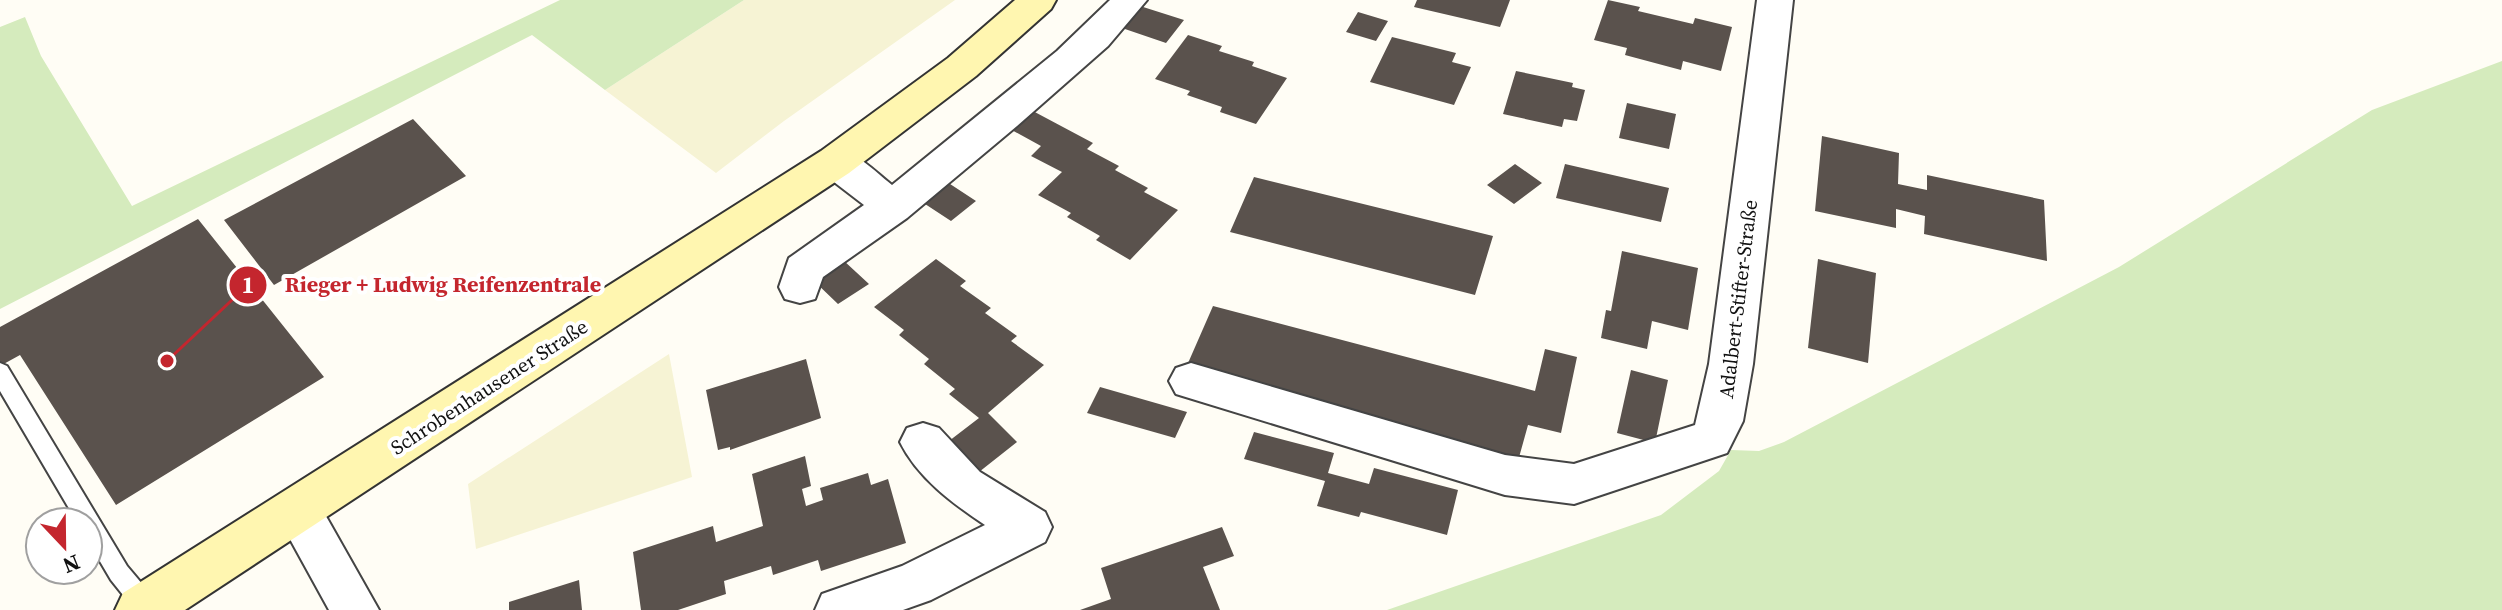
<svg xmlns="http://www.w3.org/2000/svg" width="2502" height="610" viewBox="0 0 2502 610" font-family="'Source Serif 4',serif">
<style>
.farmland{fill:#f6f3d4}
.green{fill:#d5ebbd}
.building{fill:#5a524d}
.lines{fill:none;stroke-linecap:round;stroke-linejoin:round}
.lane-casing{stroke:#444;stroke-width:4}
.street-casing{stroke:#444;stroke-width:4}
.secondary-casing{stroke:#333;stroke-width:4}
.lane{fill:#fff;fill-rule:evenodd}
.street{fill:#fff;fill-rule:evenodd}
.secondary{fill:#fff6b0;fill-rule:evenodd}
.labels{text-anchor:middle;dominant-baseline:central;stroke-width:8;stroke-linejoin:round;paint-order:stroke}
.street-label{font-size:20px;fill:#111;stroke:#fff}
.leader{fill:none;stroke:#c4262e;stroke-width:3}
.callout-dot{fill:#c4262e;stroke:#fff;stroke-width:3}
.mark-label{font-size:24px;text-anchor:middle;font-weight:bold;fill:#fff}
.callout-label{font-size:22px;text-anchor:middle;font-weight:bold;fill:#c4262e;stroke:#fff;stroke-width:8;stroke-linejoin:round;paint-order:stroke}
</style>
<rect width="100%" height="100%" fill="#fffdf5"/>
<path class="farmland" d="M 744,0 L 955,0 L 784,121 L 716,173 L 605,90 Z
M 669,354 L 692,477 L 476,549 L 468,484 Z"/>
<path class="green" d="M 560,0 L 744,0 L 605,90 L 532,35 L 0,309 L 0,27 L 25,17 L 41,56 L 132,206 Z
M 2502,61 L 2502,610 L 1387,610 L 1661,515 L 1719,471 L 1731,450 L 1759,451 L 1784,442 L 2119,267 L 2372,110 Z"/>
<path class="building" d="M 1417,0 L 1510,0 L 1500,27 L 1414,7 Z
M 1608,0 L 1640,7 L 1638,11 L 1693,24 L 1695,18 L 1732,27 L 1721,71 L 1683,61 L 1681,70 L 1625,55 L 1627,48 L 1594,40 Z
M 1140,6 L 1184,20 L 1166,43 L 1122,28 Z
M 1358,12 L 1388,21 L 1376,41 L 1346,32 Z
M 1188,35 L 1222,46 L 1219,51 L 1254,62 L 1252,66 L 1287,78 L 1256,124 L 1220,112 L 1222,107 L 1187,95 L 1190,91 L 1155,79 Z
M 1392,37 L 1456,53 L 1452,62 L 1471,67 L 1454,105 L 1370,82 Z
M 1516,71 L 1573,83 L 1572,87 L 1585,90 L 1577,121 L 1564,119 L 1562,127 L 1503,114 Z
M 1627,103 L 1676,114 L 1669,149 L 1619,138 Z
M 1031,110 L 1093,143 L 1087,149 L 1119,166 L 1115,170 L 1148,188 L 1144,192 L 1178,210 L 1130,260 L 1096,240 L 1100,236 L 1067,217 L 1071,213 L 1038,195 L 1062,172 L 1031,156 L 1041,146 L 1010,129 Z
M 413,119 L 466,176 L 274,285 L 224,220 Z
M 1822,136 L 1899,153 L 1898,184 L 1927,190 L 1927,175 L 2044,200 L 2047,261 L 1924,234 L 1925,216 L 1896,209 L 1896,228 L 1815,211 Z
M 1515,164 L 1542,183 L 1514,204 L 1487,185 Z
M 1565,164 L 1669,188 L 1661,222 L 1556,198 Z
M 1254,177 L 1493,236 L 1475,295 L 1230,232 Z
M 947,182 L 976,201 L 951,221 L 922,202 Z
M 198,219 L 324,377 L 116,505 L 20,355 L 0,366 L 0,327 Z
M 1622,251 L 1698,268 L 1688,330 L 1652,321 L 1647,349 L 1601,338 L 1606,310 L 1611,311 Z
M 936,259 L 966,281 L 960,286 L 991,308 L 985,313 L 1017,336 L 1011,341 L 1044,365 L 988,413 L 1017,442 L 979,472 L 949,441 L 979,418 L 949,394 L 955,389 L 924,364 L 929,359 L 899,335 L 904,330 L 874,307 Z
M 1818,259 L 1876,273 L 1868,363 L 1808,348 Z
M 843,260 L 869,284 L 838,304 L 813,280 Z
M 1213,306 L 1535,391 L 1545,349 L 1577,357 L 1561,433 L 1528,425 L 1518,461 L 1185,370 Z
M 806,359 L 821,418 L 730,450 L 730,447 L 718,450 L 706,390 Z
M 1631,370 L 1668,380 L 1655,443 L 1617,433 Z
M 1100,387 L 1187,412 L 1175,438 L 1087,413 Z
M 1254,432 L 1334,453 L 1328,473 L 1369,484 L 1374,468 L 1458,490 L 1447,535 L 1361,512 L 1359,517 L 1317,506 L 1325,481 L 1244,459 Z
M 805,456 L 811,486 L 802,489 L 806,506 L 823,500 L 820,488 L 868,473 L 871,485 L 888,479 L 906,543 L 821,571 L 818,560 L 773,575 L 771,566 L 724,581 L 726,594 L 678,610 L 641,610 L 633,552 L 713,526 L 716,542 L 763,526 L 752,474 Z
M 1222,527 L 1234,556 L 1203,567 L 1220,610 L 1080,610 L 1111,599 L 1101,568 Z
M 579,580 L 582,610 L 509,610 L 509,602 Z"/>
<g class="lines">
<defs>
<path id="lane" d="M 0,363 L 7,366 L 127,566 L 154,598 L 156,610 L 135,610 L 111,580 L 88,541 L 88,522 L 77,522 L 0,391 Z"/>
<path id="street" d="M 1110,0 L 1147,0 L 1108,46 L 1017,126 L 907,218 L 823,277 L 815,299 L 800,303 L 785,299 L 779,287 L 789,258 L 864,205 L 821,172 L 816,162 L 821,152 C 850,143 870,168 892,185 L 1057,51 Z
M 1757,0 L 1793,0 L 1753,364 L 1743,421 L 1727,453 L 1574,504 L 1505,495 L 1176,394 L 1169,381 L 1176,368 L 1191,363 L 1505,455 L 1574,464 L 1695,425 L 1709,364 Z
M 923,423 L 939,428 L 980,472 L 1045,512 L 1052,527 L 1045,542 L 931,600 L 903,610 L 815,610 L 822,594 L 902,566 L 985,525 C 952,503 918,478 900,442 L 907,428 Z
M 297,489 L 314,495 L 379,610 L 329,610 L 274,510 L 280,495 Z"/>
<path id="secondary" d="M 1015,0 L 1056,0 L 1051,9 L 976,76 L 849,173 L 185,610 L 115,610 L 123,593 L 821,151 L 948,58 Z"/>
</defs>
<use href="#lane" class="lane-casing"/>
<use href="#street" class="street-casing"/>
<use href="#secondary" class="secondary-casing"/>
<use href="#lane" class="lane"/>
<use href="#street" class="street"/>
<use href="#secondary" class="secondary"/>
</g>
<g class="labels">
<g class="street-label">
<text transform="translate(1738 299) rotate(-83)">Adalbert-Stifter-Straße</text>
<text transform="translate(489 387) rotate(-33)">Schrobenhausener Straße</text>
</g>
</g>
<path class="leader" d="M167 361L248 285"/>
<g class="callout-dot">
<circle cx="167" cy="361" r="8"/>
<circle cx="248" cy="285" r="20"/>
</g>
<g class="mark-label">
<text x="248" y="293">1</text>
</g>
<g class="callout-label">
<text x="443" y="292">Rieger + Ludwig Reifenzentrale</text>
</g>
<g transform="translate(64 546) rotate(158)"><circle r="38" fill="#ffffff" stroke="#a0a0a0" stroke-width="2"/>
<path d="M0-6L14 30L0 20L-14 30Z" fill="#c4262e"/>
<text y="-12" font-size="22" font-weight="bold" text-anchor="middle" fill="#111111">N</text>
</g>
</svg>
